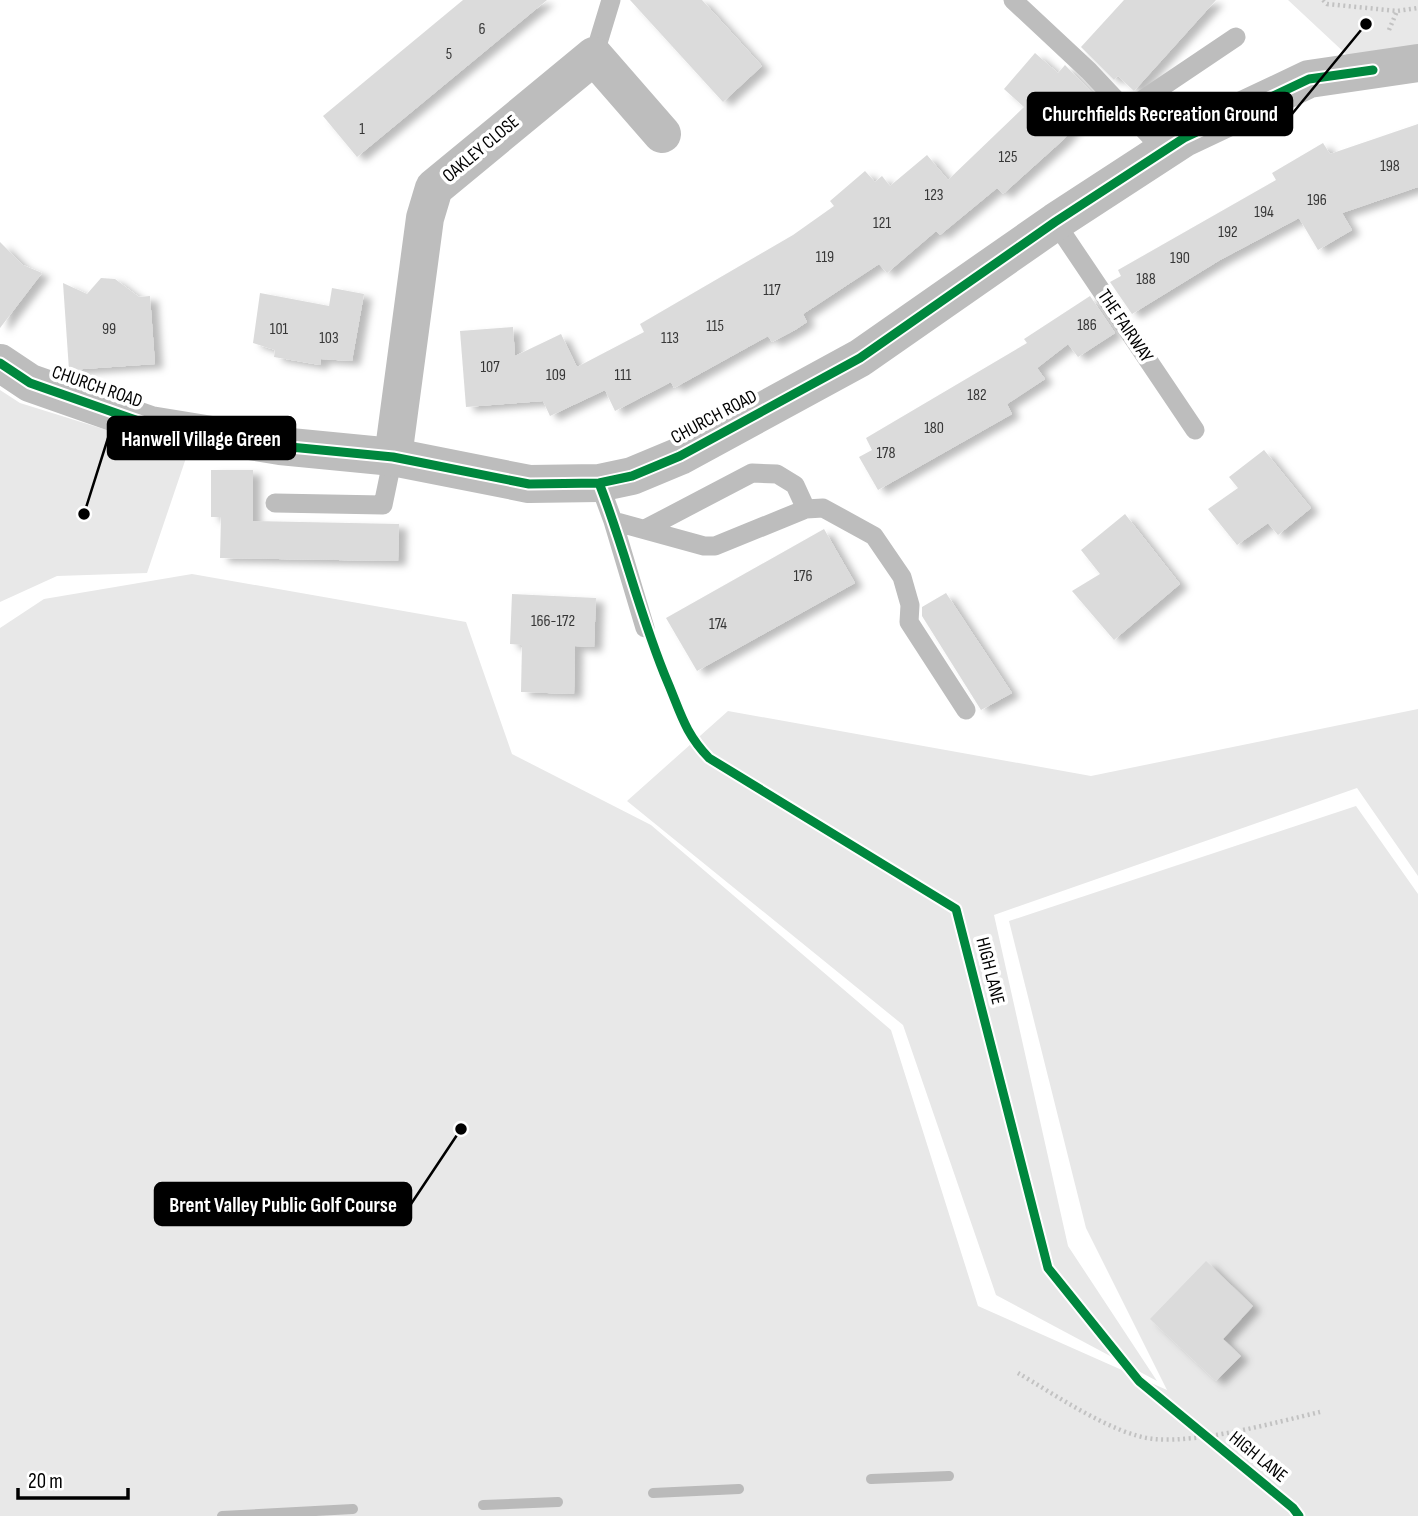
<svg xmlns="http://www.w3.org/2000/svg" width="1418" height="1516" viewBox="0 0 1418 1516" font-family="'Sofia Sans Condensed',sans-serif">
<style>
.green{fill:#e8e8e8}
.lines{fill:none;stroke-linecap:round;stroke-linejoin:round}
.stream{stroke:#bababa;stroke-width:10}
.building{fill:#dbdbdb;filter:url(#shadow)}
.path{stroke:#c2c2c2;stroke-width:4.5;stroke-dasharray:2 3.5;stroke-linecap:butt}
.lane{stroke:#bdbdbd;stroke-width:19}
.street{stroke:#bdbdbd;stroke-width:38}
.cycleway-casing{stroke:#fff;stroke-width:13}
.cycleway{stroke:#00873e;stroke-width:9}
.labels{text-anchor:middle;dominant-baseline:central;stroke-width:7;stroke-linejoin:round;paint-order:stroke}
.number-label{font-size:16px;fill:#373737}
.street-label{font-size:19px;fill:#000;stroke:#fff}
.leader{fill:none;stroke:#000;stroke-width:2.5}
.callout-dot{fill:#000;stroke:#fff;stroke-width:2.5}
.callout{fill:#000;stroke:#000;stroke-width:2.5}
.callout-label{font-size:21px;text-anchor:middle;font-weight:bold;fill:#fff}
</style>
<defs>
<filter id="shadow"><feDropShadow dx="8" dy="4.5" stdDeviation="3.5" flood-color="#0004"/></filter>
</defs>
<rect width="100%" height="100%" fill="#fff"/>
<path class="green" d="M 1288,0 L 1418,0 L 1418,47 L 1348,56 Z
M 0,390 L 20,403 L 187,455 L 147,573 L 57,576 L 0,602 Z
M 192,574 L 466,622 L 512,754 L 651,825 L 891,1030 L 978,1306 L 1167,1390 L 1086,1228 L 1009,921 L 1356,806 L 1418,894 L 1418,1516 L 0,1516 L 0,628 L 44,599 Z
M 1418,709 L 1418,876 L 1357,788 L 994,915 L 1068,1246 L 1157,1381 L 996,1295 L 903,1025 L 627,801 L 728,711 L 1091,776 Z"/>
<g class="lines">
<path class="stream" d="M 871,1479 L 949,1476
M 653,1493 L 739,1489
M 483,1505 L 558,1502
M 222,1516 L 353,1509"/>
</g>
<path class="building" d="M 463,0 L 547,0 L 357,157 L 323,116 Z
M 630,0 L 702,0 L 762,66 L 723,102 Z
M 1124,0 L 1216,0 L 1134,91 L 1118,76 L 1114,80 L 1081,47 Z
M 1035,53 L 1058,73 L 1065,65 L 1098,99 L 1063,140 L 1003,194 L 997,188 L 940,235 L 936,231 L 887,273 L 879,264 L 803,314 L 807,322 L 795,330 L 772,342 L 768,336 L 674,388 L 671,382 L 615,411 L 605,390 L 550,416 L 543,401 L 466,407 L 460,331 L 513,327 L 515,356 L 561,334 L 577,367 L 644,332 L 640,324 L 793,235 L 834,206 L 830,201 L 865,171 L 875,182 L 882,176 L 890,186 L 927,155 L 948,180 L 1024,107 L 1004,89 Z
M 1418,124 L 1418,187 L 1342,213 L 1352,230 L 1318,250 L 1299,218 L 1220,260 L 1132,314 L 1110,282 L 1121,276 L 1118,270 L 1276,180 L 1272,173 L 1323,143 L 1330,154 Z
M 0,242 L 23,265 L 42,273 L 0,328 Z
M 101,278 L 115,279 L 139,297 L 150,296 L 155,364 L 69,370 L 63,283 L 87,294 Z
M 332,288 L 364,294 L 352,361 L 321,359 L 320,365 L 274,357 L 275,350 L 253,343 L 260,293 L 329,306 Z
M 1090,296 L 1115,333 L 1078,357 L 1068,344 L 1037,368 L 1045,379 L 1007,404 L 1012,414 L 878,490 L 859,457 L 872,450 L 866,438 L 1027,343 L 1024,339 Z
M 1264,450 L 1311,508 L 1278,535 L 1268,523 L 1237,545 L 1208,509 L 1238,488 L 1229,477 Z
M 211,470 L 253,470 L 253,521 L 399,524 L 398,561 L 220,558 L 221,517 L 211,517 Z
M 1125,514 L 1180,584 L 1114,640 L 1072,591 L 1100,574 L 1081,550 Z
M 824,529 L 855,583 L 697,671 L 666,618 Z
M 946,593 L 1012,693 L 981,710 L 922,616 L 922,607 Z
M 512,594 L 596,598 L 594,647 L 575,646 L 574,694 L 521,692 L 522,645 L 510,644 Z
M 1206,1261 L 1253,1306 L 1223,1339 L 1241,1356 L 1216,1381 L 1150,1319 Z"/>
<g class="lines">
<path class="path" d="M 1323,0 L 1327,4 L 1397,11 L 1418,8
M 1389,30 L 1397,11
M 1018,1373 C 1054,1394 1113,1435 1154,1439 C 1202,1443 1273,1423 1320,1412"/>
<path class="lane" d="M 1013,0 L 1089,71 L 1164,151
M 594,56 L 611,0
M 1126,111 L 1236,37
M 1055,222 L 1195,430
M 599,483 L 613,521 L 645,628
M 275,503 L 383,505 L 393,457
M 613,521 L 704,546 L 715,546 L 806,509 L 823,508 L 874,536 L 902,577 L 910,605 L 909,622 L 966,710
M 647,528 L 752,473 L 777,474 L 795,485 L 806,509"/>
<path class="street" d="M 0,363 L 30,383 L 150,425 L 280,446 L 393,457 L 529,484 L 599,483 L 632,476 L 680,456 L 860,358 L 1055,222 L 1184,138 L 1309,79 L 1418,63
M 393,457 L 425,218 L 434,188 L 594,56 L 662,134"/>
<defs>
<path id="cycleway" d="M 0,363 L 30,383 L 150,425 L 280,446 L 393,457 L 529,484 L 599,483 L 632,476 L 680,456 L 860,358 L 1055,222 L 1184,138 L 1309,79 L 1373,70
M 599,483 C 625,549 640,617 668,683 C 681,714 685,733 709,758 L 956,909 L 1048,1268 L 1139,1381 L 1293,1508 L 1299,1516"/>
</defs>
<use href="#cycleway" class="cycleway-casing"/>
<use href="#cycleway" class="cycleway"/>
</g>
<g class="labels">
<g class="number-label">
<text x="482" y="29">6</text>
<text x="449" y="54">5</text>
<text x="362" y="129">1</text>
<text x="1008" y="157">125</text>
<text x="1390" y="166">198</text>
<text x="934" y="195">123</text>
<text x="1317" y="200">196</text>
<text x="1264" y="212">194</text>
<text x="882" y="223">121</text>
<text x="1228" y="232">192</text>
<text x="825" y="257">119</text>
<text x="1180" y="258">190</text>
<text x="1146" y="279">188</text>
<text x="772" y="290">117</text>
<text x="1087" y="325">186</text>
<text x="715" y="326">115</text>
<text x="109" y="329">99</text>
<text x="279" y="329">101</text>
<text x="329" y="338">103</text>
<text x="670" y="338">113</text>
<text x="490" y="367">107</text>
<text x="556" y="375">109</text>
<text x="623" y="375">111</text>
<text x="977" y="395">182</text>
<text x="934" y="428">180</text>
<text x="886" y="453">178</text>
<text x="803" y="576">176</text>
<text x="553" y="621">166-172</text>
<text x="718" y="624">174</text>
</g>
<g class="street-label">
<text transform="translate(481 149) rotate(-40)">OAKLEY CLOSE</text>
<text transform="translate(1125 326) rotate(56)">THE FAIRWAY</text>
<text transform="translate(97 387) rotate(19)">CHURCH ROAD</text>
<text transform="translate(714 417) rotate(-28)">CHURCH ROAD</text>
<text transform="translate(990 971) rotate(76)">HIGH LANE</text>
<text transform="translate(1258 1457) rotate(39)">HIGH LANE</text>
</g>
</g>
<path class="leader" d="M1366 24L1292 114M84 514L108 438M461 1129L411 1204"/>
<g class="callout-dot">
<circle cx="1366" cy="24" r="7"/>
<circle cx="84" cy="514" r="7"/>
<circle cx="461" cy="1129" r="7"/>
</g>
<g class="callout">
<rect x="1028" y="93" width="264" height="42" rx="7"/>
<rect x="108" y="417" width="187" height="42" rx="7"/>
<rect x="155" y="1183" width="256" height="42" rx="7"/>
</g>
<g class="callout-label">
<text x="1160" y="121">Churchfields Recreation Ground</text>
<text x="201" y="446">Hanwell Village Green</text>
<text x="283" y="1212">Brent Valley Public Golf Course</text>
</g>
<path d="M18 1488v10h110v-10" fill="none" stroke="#000000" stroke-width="3.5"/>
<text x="28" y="1488" font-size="21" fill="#000000" stroke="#ffffff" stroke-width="5" paint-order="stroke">20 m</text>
</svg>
